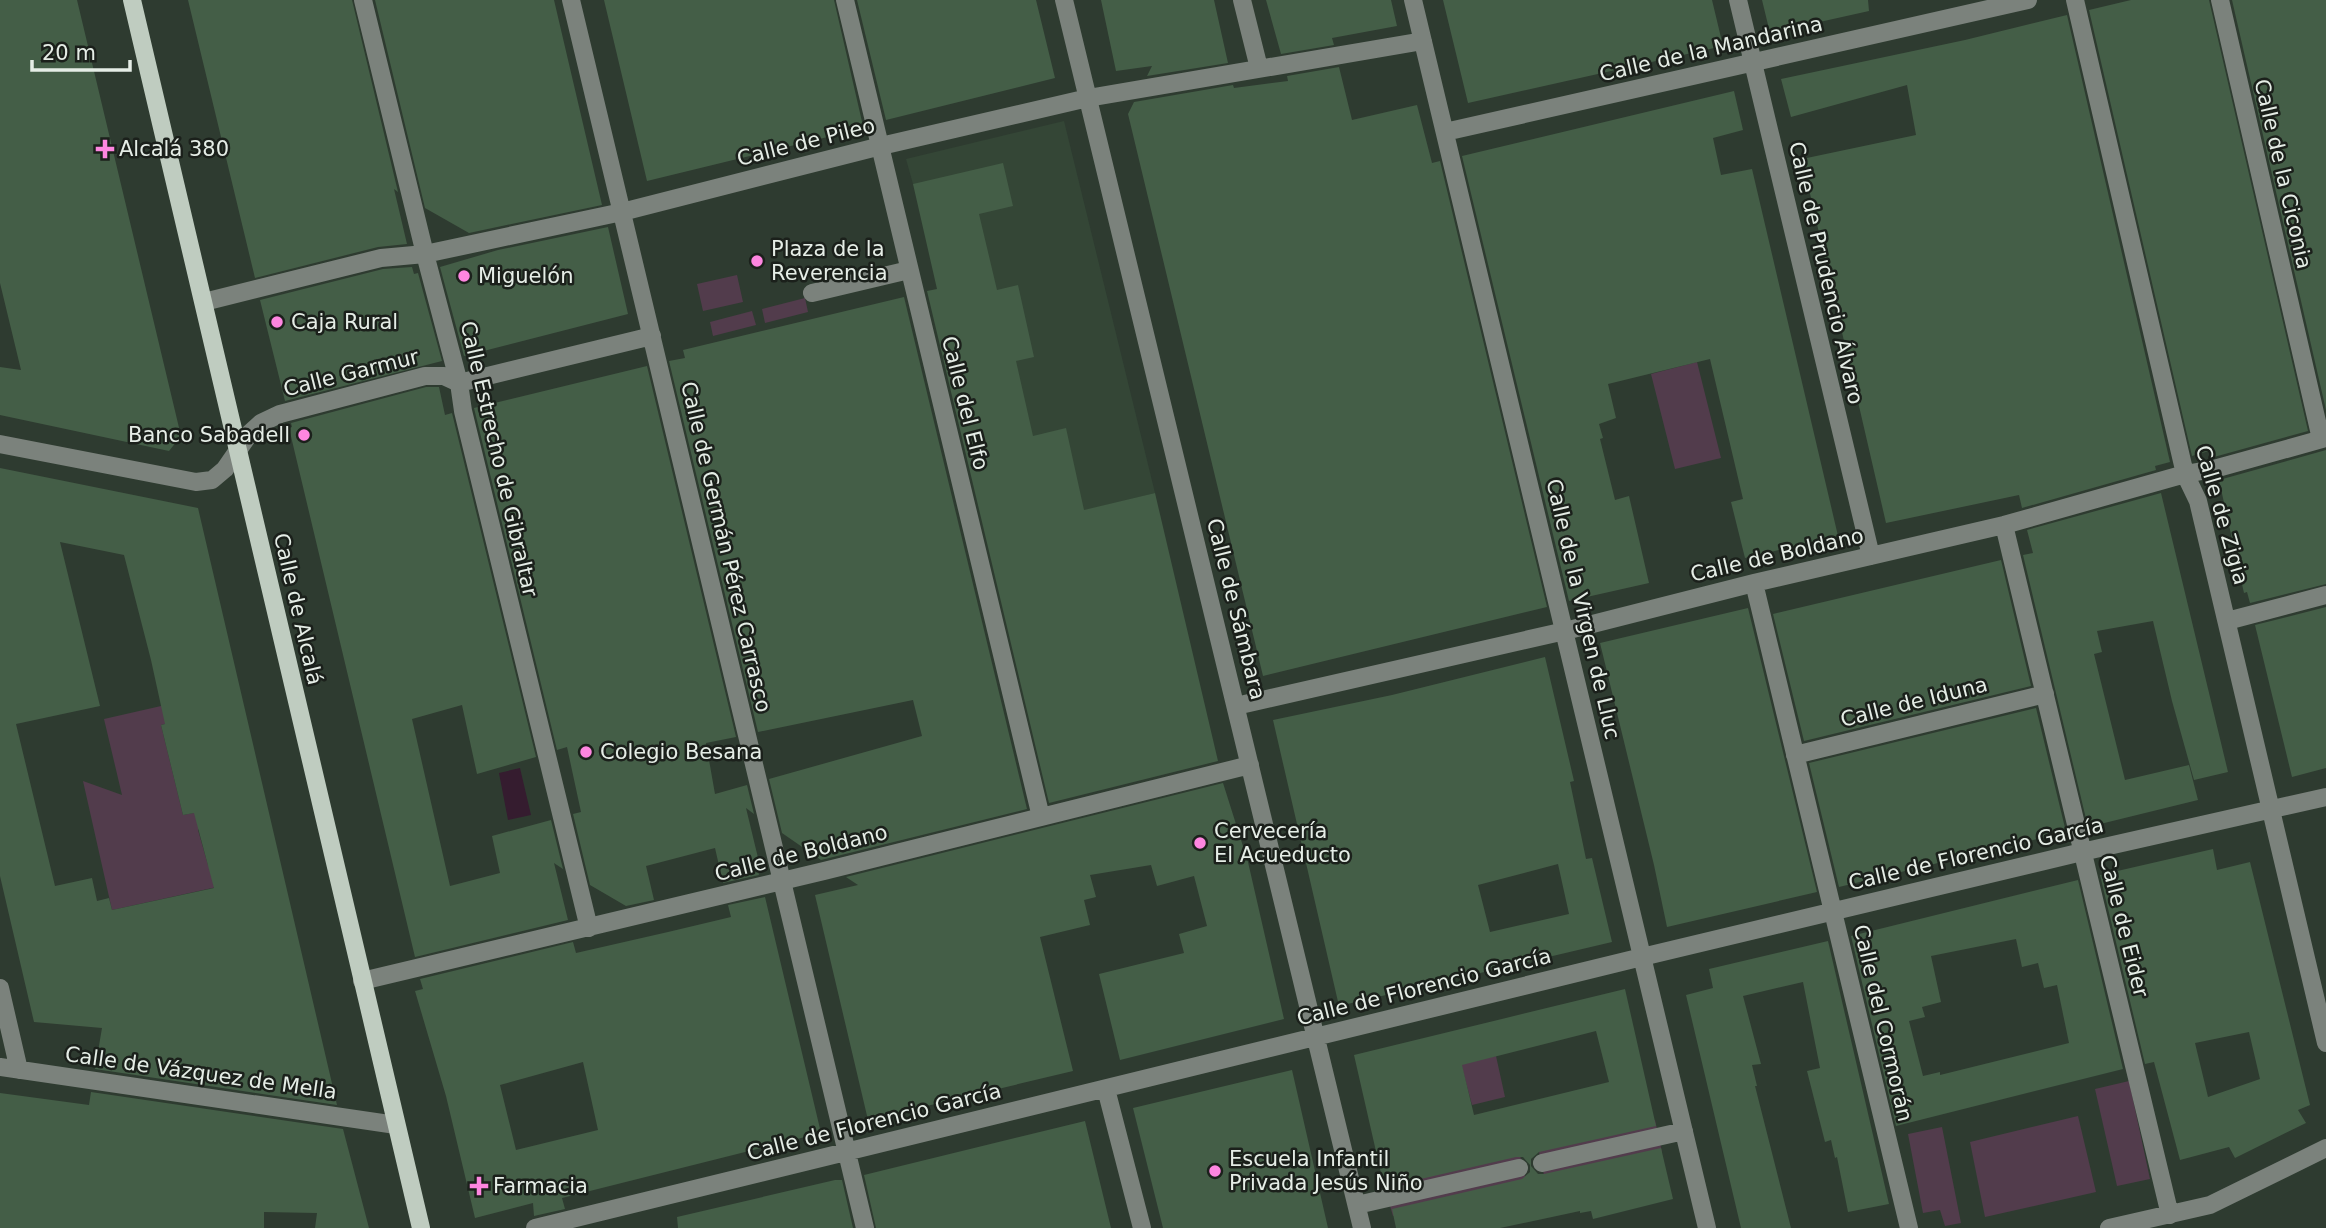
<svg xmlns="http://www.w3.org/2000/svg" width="2326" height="1228" viewBox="0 0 2326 1228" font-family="'DejaVu Sans',sans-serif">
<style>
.built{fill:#344636}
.green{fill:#523c4c}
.water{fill:#351c2f}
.building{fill:#445e47;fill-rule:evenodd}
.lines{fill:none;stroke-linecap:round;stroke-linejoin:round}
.minor{stroke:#7b827c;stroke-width:18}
.major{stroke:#bfccc0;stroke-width:18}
.poi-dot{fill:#fe86e0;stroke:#1b201b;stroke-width:2.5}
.labels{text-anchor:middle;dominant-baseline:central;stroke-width:5;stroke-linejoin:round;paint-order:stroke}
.street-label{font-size:21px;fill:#e5ede6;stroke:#1b201b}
.poi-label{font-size:21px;fill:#e5ede6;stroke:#1b201b;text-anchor:start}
</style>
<rect width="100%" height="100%" fill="#2e3b30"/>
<path class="built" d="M 1064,121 L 1155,493 L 1050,519 L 913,184 L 906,159 Z"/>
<path class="green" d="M 737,275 L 743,302 L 703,311 L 697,284 Z
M 805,298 L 808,312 L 765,323 L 762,309 Z
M 752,311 L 756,325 L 713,336 L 710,322 Z
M 1697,362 L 1721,458 L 1675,469 L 1651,374 Z
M 183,701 L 186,718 L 161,725 L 183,815 L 209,810 L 198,830 L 208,865 L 226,885 L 112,910 L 83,781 L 122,795 L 104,719 Z
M 1496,1056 L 1505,1097 L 1472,1105 L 1461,1064 Z
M 2129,1081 L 2150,1179 L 2117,1186 L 2095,1089 Z
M 2078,1116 L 2096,1192 L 1985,1217 L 1970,1142 Z
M 1655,1120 L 1662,1152 L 1545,1180 L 1538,1147 Z
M 1942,1127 L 1961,1223 L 1945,1226 L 1940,1210 L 1923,1213 L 1908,1134 Z
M 1519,1151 L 1527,1184 L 1393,1216 L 1383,1182 Z"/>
<path class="water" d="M 520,768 L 531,815 L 508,820 L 499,773 Z"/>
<path class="building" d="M 0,0 L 77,0 L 181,436 L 169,451 L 0,415 L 0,367 L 21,370 L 0,283 Z
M 188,0 L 352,0 L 398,192 L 394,189 L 407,244 L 378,247 L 255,278 Z
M 375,0 L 554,0 L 602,205 L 469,233 L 425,208 Z
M 604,0 L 834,0 L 863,126 L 851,129 L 852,131 L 647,181 Z
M 857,0 L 1036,0 L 1055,78 L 886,120 Z
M 1101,0 L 1214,0 L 1228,63 L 1147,76 L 1152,66 L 1116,71 Z
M 1266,0 L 1391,0 L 1397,26 L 1332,38 L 1334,45 L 1281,54 Z
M 1443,0 L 1712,0 L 1723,46 L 1468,103 Z
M 1762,0 L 1868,0 L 1869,11 L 1770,33 Z
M 2131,0 L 2209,0 L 2308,431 L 2214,457 L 2212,450 L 2192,456 L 2089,10 Z
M 2232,0 L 2326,0 L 2326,410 Z
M 2067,15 L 2170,462 L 2155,466 L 2156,470 L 2022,508 L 2019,495 L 1886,523 L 1802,159 L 1916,135 L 1907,85 L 1791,117 L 1781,79 L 1965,40 Z
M 1339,67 L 1352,120 L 1417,105 L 1432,163 L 1440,161 L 1547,607 L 1263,676 L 1128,114 L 1134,102 L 1233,85 L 1234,88 L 1288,81 L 1287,76 Z
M 1734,91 L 1743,130 L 1713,138 L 1721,175 L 1752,169 L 1838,536 L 1745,558 L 1731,502 L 1743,499 L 1710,359 L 1608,384 L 1616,418 L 1599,424 L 1603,438 L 1600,439 L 1615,500 L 1629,496 L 1649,583 L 1569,601 L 1462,156 Z
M 1003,163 L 1013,206 L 979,214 L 997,290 L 1018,285 L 1034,357 L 1016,361 L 1033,436 L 1066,428 L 1084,510 L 1155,493 L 1218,761 L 1049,803 L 927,291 L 937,289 L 913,184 Z
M 608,227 L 628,314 L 464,356 L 440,267 L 498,250 Z
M 412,267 L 414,274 L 418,273 L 442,361 L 285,401 L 260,300 L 383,269 Z
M 904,297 L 1027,809 L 821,860 L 782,833 L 769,779 L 922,736 L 913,700 L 758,732 L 669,361 L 685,358 L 683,350 Z
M 647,366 L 736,737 L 706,743 L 715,794 L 747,785 L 754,814 L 746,808 L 760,866 L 757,867 L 759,875 L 723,883 L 715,848 L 646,866 L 654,900 L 626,906 L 590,885 L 573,814 L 581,812 L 567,747 L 557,750 L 474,408 Z
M 426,387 L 439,387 L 445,415 L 452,413 L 536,757 L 477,774 L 462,705 L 412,719 L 450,886 L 500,873 L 492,836 L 551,820 L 563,869 L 554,863 L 568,920 L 415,957 L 289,428 L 292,427 L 291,423 Z
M 2326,450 L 2326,584 L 2250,603 L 2247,592 L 2244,593 L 2219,480 Z
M 0,468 L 198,508 L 337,1105 L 95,1069 L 102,1028 L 34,1022 L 0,876 ZM 60,542 L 124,555 L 151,660 L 165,724 L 161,725 L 183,815 L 194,813 L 214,888 L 112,910 L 109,898 L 97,901 L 92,878 L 55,886 L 16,724 L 100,706 Z
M 2161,493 L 2228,772 L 2194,780 L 2172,701 L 2153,621 L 2097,631 L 2102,652 L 2094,654 L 2125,780 L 2189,765 L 2198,800 L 2088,827 L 2023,555 L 2033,553 L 2027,530 Z
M 2001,560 L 2031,686 L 1804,741 L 1773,614 Z
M 2326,607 L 2326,768 L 2292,777 L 2255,625 Z
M 1748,608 L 1817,892 L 1667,927 L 1654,865 L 1600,643 Z
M 1545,657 L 1574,781 L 1570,782 L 1586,859 L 1592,858 L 1612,942 L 1339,1006 L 1273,720 L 1392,695 ZM 1558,864 L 1569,914 L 1490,932 L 1478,885 Z
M 2036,708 L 2066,832 L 1839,887 L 1809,763 Z
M 1223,783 L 1248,862 L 1284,1019 L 1120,1060 L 1099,974 L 1184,953 L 1179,934 L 1207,926 L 1194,876 L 1157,886 L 1151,865 L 1090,875 L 1096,897 L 1084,900 L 1090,925 L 1040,937 L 1073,1071 L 868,1120 L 815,895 L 858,885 L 846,877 Z
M 2213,849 L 2217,870 L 2250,862 L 2310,1105 L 2298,1110 L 2306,1123 L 2235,1158 L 2229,1147 L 2180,1160 L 2154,1062 L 2145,1064 L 2100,875 ZM 2249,1032 L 2260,1079 L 2208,1097 L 2195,1043 Z
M 2078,880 L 2123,1069 L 1896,1126 L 1851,936 ZM 2016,939 L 2022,967 L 2038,963 L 2044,988 L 2057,985 L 2069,1043 L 1940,1075 L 1940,1072 L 1923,1076 L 1909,1021 L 1925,1017 L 1922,1007 L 1941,1002 L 1931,956 Z
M 765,897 L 821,1133 L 562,1198 L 565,1209 L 534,1216 L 533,1203 L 475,1218 L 446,1096 L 415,991 L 423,989 L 420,979 L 573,942 L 576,953 L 668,932 L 731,917 L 728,905 ZM 583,1062 L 598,1130 L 516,1150 L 500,1085 Z
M 1828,941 L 1889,1204 L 1848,1212 L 1837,1157 L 1835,1158 L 1831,1140 L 1825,1142 L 1807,1071 L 1820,1068 L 1803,982 L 1743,996 L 1761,1064 L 1752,1065 L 1757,1086 L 1755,1086 L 1791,1228 L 1741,1228 L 1686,995 L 1713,988 L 1709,969 Z
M 1625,989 L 1656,1126 L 1539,1152 L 1531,1159 L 1531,1166 L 1538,1174 L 1544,1174 L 1661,1148 L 1673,1199 L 1593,1219 L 1591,1211 L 1580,1213 L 1580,1211 L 1500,1228 L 1396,1228 L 1392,1209 L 1522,1179 L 1530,1172 L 1530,1165 L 1523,1157 L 1516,1157 L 1386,1187 L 1383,1182 L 1354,1055 ZM 1596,1031 L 1609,1082 L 1474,1115 L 1462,1065 Z
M 1292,1070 L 1328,1228 L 1163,1228 L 1133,1108 Z
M 91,1092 L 343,1129 L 369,1228 L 315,1228 L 317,1213 L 264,1212 L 264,1228 L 0,1228 L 0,1093 L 89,1105 Z
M 1085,1121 L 1111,1228 L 876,1228 L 864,1175 Z
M 835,1180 L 842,1180 L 853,1228 L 678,1228 L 677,1217 Z"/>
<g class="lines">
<path class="minor" d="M 363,0 L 425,254 L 459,383 L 463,411 L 589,928
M 571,0 L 865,1228
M 845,0 L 1041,817
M 1064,0 L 1362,1228
M 1242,0 L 1259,68
M 1413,0 L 1707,1228
M 1738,0 L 1871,556
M 2075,0 L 2185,474 L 2198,501 L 2326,1043
M 2220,0 L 2321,439
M 1445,132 L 2028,0
M 812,293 L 909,270
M 204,302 L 381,258 L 425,254 L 622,212 L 881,146 L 1088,98 L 1423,41
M 0,444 L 196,482 L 212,480 L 225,469 L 250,433 L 261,423 L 280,414 L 425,376 L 444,376 L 459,383 L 652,336
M 2004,525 L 2170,1215
M 1754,583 L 1909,1228
M 2227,621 L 2326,595
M 1236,706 L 1565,631 L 1754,583 L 2004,525 L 2185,474 L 2214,469 L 2326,438
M 1795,755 L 2045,694
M 362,981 L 824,871 L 1250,765
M 0,988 L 19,1070
M 0,1067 L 396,1125
M 1106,1089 L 1142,1228
M 1542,1163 L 1684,1131
M 1357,1205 L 1519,1168
M 535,1228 L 1642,957 L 2082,852 L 2326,797
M 2109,1228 L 2210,1205 L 2326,1148"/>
<path class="major" d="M 132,0 L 421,1228"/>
</g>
<g class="poi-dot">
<path d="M101.5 138.5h7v7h7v7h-7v7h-7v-7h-7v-7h7z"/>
<circle cx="757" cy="261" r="7"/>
<circle cx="464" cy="276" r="7"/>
<circle cx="277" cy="322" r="7"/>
<circle cx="304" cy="435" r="7"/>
<circle cx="586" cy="752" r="7"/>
<circle cx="1200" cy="843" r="7"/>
<circle cx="1215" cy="1171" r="7"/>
<path d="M475.5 1175.5h7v7h7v7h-7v7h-7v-7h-7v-7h7z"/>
</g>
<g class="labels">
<g class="street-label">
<text transform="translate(1711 49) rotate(-13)">Calle de la Mandarina</text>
<text transform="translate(806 142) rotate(-14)">Calle de Pileo</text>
<text transform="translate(2283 174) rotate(77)">Calle de la Ciconia</text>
<text transform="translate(1826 273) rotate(77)">Calle de Prudencio Álvaro</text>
<text transform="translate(351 373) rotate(-14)">Calle Garmur</text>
<text transform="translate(965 403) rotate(76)">Calle del Elfo</text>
<text transform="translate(499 459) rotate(77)">Calle Estrecho de Gibraltar</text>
<text transform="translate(2222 515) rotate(74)">Calle de Zigia</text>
<text transform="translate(726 547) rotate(77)">Calle de Germán Pérez Carrasco</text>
<text transform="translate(1777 555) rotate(-13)">Calle de Boldano</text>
<text transform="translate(298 609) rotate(77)">Calle de Alcalá</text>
<text transform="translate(1236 609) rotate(76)">Calle de Sámbara</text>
<text transform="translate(1583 609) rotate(77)">Calle de la Virgen de Lluc</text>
<text transform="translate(1914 702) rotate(-14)">Calle de Iduna</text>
<text transform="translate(801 853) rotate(-14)">Calle de Boldano</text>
<text transform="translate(1976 854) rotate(-13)">Calle de Florencio García</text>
<text transform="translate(2124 926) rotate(76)">Calle de Eider</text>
<text transform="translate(1424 987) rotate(-14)">Calle de Florencio García</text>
<text transform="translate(1883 1023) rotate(77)">Calle del Cormorán</text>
<text transform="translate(201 1073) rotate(8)">Calle de Vázquez de Mella</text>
<text transform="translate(874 1122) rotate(-14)">Calle de Florencio García</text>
</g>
<g class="poi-label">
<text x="119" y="149">Alcalá 380</text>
<text x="771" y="249">Plaza de la<tspan x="771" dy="24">Reverencia</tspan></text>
<text x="478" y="276">Miguelón</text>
<text x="291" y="322">Caja Rural</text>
<text x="290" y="435" text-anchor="end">Banco Sabadell</text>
<text x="600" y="752">Colegio Besana</text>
<text x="1214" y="831">Cervecería<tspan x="1214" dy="24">El Acueducto</tspan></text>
<text x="1229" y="1159">Escuela Infantil<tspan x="1229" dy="24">Privada Jesús Niño</tspan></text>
<text x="493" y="1186">Farmacia</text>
</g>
</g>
<path d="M32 60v10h98v-10" fill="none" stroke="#e5ede6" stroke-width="3.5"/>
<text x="42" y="60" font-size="21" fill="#e5ede6" stroke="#1b201b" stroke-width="5" paint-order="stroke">20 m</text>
</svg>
